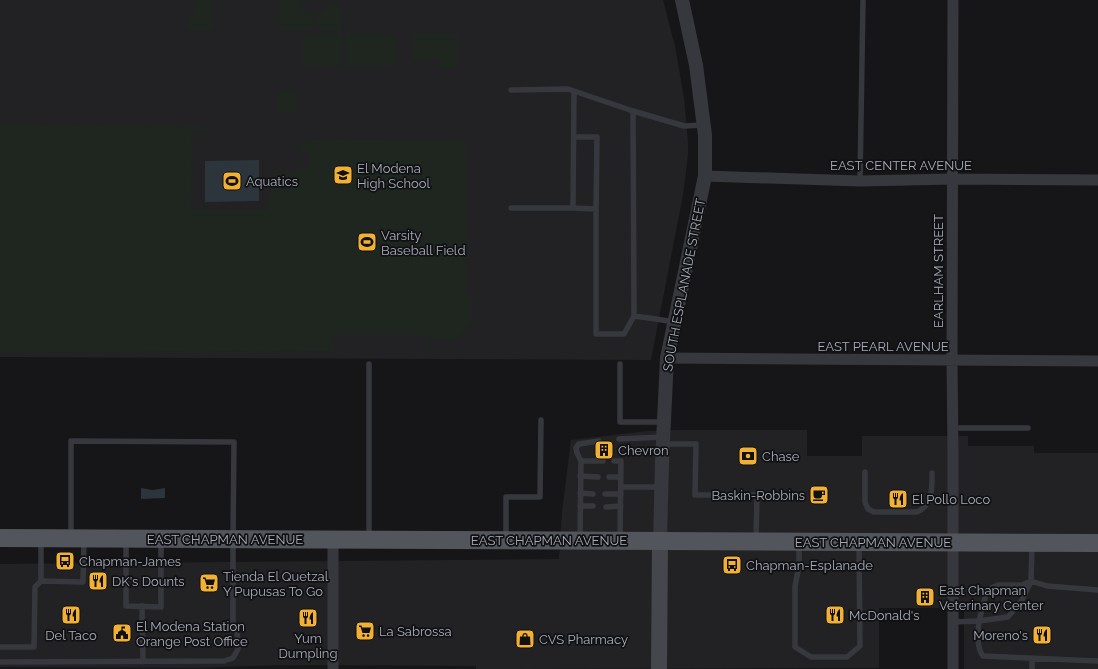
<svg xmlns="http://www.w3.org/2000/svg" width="1098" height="669" viewBox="0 0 1098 669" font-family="Raleway,sans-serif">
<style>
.built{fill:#222225}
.green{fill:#1e261f}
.water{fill:#2c353c}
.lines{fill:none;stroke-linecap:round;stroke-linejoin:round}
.service{stroke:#37383d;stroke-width:5.5}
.minor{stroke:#37383d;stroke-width:11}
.tertiary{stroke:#37383d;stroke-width:14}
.secondary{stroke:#45474d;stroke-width:16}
.primary{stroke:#53555c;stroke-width:18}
.labels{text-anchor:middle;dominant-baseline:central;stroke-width:3.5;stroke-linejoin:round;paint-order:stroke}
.street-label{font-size:13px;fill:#a8adb8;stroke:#111113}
.poi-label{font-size:13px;fill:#a8adb8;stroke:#111113;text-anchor:start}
</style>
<rect width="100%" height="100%" fill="#161618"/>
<path class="built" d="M 0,0 L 663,0 L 675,46 L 684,98 L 688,142 L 688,155 L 683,195 L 651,360 L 0,357 Z
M 680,430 L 807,430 L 807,456 L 862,456 L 862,436 L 968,436 L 968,446 L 1034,446 L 1034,453 L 1098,453 L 1098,669 L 964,669 L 964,608 L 879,608 L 879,668 L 476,669 L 476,666 L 313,665 L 243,666 L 201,668 L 0,667 L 0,564 L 559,559 L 562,512 L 571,440 L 647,431 Z"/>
<path class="green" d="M 195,0 L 213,0 L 213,30 L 187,30 L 187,15 L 195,15 Z
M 280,0 L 302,0 C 301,8 305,12 312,15 L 312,30 L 280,30 Z
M 327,5 L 342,5 L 342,30 L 316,30 L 316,15 C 322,14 325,10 327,5 Z
M 414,34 L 457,34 L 457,61 L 456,62 L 456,68 L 441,68 L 441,59 L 414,59 Z
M 303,35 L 342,35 L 342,66 L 303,65 Z
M 346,35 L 396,35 L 396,65 L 346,65 Z
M 278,91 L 296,91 L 296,112 L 278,112 Z
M 0,125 L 208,127 L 208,131 L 192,131 L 191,210 L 266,210 L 276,172 L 295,172 L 296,169 L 307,169 L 307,151 L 300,151 L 300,145 L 306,145 L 306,139 L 466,141 L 467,295 L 471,296 L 471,324 L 455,340 L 428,340 L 428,335 L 333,335 L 334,351 L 134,352 L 0,352 Z"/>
<path class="water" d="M 259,160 L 259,201 L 205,202 L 205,161 Z
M 141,488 L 153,490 L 165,488 L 165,498 L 141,499 Z"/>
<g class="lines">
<path class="service" d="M 511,90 L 568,89 L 633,111
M 574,137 L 597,137 L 596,209
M 860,181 L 863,0
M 511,208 L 573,208 L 574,91
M 573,208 L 596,209 L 596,334 L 624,334 L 634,316
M 674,322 L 656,319 L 634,316 L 633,111 L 684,126 L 704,125
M 369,364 L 369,537
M 620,364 L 620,422 L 663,422
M 953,428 L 1028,428
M 619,439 L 663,437
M 663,444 L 696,444 L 695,495 L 757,495 L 756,539
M 581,461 L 577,453 L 576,448 L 579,444 L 599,441
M 614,461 L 621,461 L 620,538
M 865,472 L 865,502 L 868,509 L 874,512 L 917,512 C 933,505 932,489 932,473
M 580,476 L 598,477
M 609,477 L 621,477
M 621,487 L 661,487
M 580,493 L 593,494
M 605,494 L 621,494
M 580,506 L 593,506
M 606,507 L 621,506
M 506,538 L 506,497 L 540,497 L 541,420
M 580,538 L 581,461 L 603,461
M 126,541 L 126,606 L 161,607 L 161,541
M 799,544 L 799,566 L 795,586 L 795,647 L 811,657 L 847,657 L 860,646 L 859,544
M 41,581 L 83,582 L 84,541
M 1098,590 L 1047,586 L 1031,581 L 1022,600 L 1008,617 L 979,621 C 978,632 976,647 983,656 L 1098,661
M 142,606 L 143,662
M 953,622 L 979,621 L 987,590 L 998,585 L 1022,585 L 1031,581 L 1032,545
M 0,647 L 34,647 L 35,587 L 41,581 L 41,541
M 1032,658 L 1032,669
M 0,662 L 224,661 L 233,658 L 238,649 L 237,631 L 233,624 L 233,539 L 234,442 L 71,441 L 71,535"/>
<path class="minor" d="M 705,176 L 860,181 L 953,179 L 1098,180
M 667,358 L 1098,361
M 333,539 L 333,669
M 953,669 L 953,454 L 952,360 L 953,0"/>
<path class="tertiary" d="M 660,541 L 662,462 L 667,358 L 705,176 L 705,135 L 696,65 L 682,0"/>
<path class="secondary" d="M 659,669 L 660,541"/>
<path class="primary" d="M 0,538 L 1098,543"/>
</g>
<defs>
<symbol id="school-square" viewBox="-11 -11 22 22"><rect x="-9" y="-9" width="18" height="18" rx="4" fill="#f2b134" stroke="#111113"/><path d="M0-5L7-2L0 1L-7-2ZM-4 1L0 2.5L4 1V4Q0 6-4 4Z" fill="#111"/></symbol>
<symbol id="stadium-square" viewBox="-11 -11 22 22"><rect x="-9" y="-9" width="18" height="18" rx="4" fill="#f2b134" stroke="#111113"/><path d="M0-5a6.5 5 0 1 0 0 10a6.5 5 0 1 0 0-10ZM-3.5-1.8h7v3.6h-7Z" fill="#111"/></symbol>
<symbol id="building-square" viewBox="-11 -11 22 22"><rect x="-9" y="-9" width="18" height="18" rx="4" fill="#f2b134" stroke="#111113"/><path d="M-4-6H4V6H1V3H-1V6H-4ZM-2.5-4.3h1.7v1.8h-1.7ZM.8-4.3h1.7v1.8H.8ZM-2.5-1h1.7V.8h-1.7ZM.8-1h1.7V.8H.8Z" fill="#111"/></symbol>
<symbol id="bank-square" viewBox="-11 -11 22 22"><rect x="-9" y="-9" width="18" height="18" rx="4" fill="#f2b134" stroke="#111113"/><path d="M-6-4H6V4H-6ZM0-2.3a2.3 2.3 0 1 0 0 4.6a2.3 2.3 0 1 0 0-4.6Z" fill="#111"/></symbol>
<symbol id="cafe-square" viewBox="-11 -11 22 22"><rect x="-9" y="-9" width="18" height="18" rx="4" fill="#f2b134" stroke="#111113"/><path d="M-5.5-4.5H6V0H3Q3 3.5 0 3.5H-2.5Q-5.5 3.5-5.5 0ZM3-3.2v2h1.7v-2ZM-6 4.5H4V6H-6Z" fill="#111"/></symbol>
<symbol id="restaurant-square" viewBox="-11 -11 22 22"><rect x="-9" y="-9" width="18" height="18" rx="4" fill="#f2b134" stroke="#111113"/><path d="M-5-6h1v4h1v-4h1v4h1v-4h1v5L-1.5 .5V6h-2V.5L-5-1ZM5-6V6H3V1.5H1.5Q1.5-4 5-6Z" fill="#111"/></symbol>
<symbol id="bus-square" viewBox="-11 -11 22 22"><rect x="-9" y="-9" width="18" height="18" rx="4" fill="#f2b134" stroke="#111113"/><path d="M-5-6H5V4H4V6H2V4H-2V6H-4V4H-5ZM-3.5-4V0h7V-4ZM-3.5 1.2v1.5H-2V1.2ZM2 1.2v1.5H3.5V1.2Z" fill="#111"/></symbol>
<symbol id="supermarket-square" viewBox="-11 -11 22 22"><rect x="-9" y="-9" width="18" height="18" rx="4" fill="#f2b134" stroke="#111113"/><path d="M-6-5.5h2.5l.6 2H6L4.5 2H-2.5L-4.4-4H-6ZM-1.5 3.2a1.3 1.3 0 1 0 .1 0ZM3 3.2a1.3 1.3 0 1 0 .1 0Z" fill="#111"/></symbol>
<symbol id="civic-square" viewBox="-11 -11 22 22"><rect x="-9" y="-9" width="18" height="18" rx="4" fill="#f2b134" stroke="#111113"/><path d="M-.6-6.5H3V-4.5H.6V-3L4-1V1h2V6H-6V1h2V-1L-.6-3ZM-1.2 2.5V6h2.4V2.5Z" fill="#111"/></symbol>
<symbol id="shop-square" viewBox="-11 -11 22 22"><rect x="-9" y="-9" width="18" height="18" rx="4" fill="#f2b134" stroke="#111113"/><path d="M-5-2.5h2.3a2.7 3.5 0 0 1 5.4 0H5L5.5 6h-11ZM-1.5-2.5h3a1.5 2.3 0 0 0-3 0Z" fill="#111"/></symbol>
</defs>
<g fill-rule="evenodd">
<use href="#school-square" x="332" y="164" width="22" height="22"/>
<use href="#stadium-square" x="221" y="170" width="22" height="22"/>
<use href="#stadium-square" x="356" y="231" width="22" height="22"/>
<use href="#building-square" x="593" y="439" width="22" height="22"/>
<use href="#bank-square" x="737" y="445" width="22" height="22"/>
<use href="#cafe-square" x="808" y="484" width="22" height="22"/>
<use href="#restaurant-square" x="887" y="488" width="22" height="22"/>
<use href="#bus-square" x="54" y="550" width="22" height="22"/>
<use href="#bus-square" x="721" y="554" width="22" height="22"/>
<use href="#restaurant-square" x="87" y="570" width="22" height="22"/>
<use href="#supermarket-square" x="198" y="572" width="22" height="22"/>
<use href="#building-square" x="914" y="586" width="22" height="22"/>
<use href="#restaurant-square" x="60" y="604" width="22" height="22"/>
<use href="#restaurant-square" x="824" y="604" width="22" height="22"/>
<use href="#restaurant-square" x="297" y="607" width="22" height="22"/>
<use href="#supermarket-square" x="354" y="620" width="22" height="22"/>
<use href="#civic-square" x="111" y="622" width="22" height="22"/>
<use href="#restaurant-square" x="1031" y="624" width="22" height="22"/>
<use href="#shop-square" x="514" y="628" width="22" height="22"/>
</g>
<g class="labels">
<g class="street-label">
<text x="901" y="165">EAST CENTER AVENUE</text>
<text transform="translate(938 271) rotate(-90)">EARLHAM STREET</text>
<text transform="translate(684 285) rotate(-79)">SOUTH ESPLANADE STREET</text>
<text x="883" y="346">EAST PEARL AVENUE</text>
<text x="225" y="539">EAST CHAPMAN AVENUE</text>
<text x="549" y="540">EAST CHAPMAN AVENUE</text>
<text x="873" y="542">EAST CHAPMAN AVENUE</text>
</g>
<g class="poi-label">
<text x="357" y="168">El Modena<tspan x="357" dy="15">High School</tspan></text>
<text x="246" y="181">Aquatics</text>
<text x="381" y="235">Varsity<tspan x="381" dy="15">Baseball Field</tspan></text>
<text x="618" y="450">Chevron</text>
<text x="762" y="456">Chase</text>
<text x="805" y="495" text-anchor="end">Baskin-Robbins</text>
<text x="912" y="499">El Pollo Loco</text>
<text x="79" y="561">Chapman-James</text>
<text x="746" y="565">Chapman-Esplanade</text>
<text x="223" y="576">Tienda El Quetzal<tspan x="223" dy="15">Y Pupusas To Go</tspan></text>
<text x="112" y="581">DK's Dounts</text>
<text x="939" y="590">East Chapman<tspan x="939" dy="15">Veterinary Center</tspan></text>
<text x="849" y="615">McDonald's</text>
<text x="136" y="626">El Modena Station<tspan x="136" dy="15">Orange Post Office</tspan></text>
<text x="379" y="631">La Sabrossa</text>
<text x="71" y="635" text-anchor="middle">Del Taco</text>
<text x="1028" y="635" text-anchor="end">Moreno's</text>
<text x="308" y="638" text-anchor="middle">Yum<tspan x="308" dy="15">Dumpling</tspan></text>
<text x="539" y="639">CVS Pharmacy</text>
</g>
</g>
</svg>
